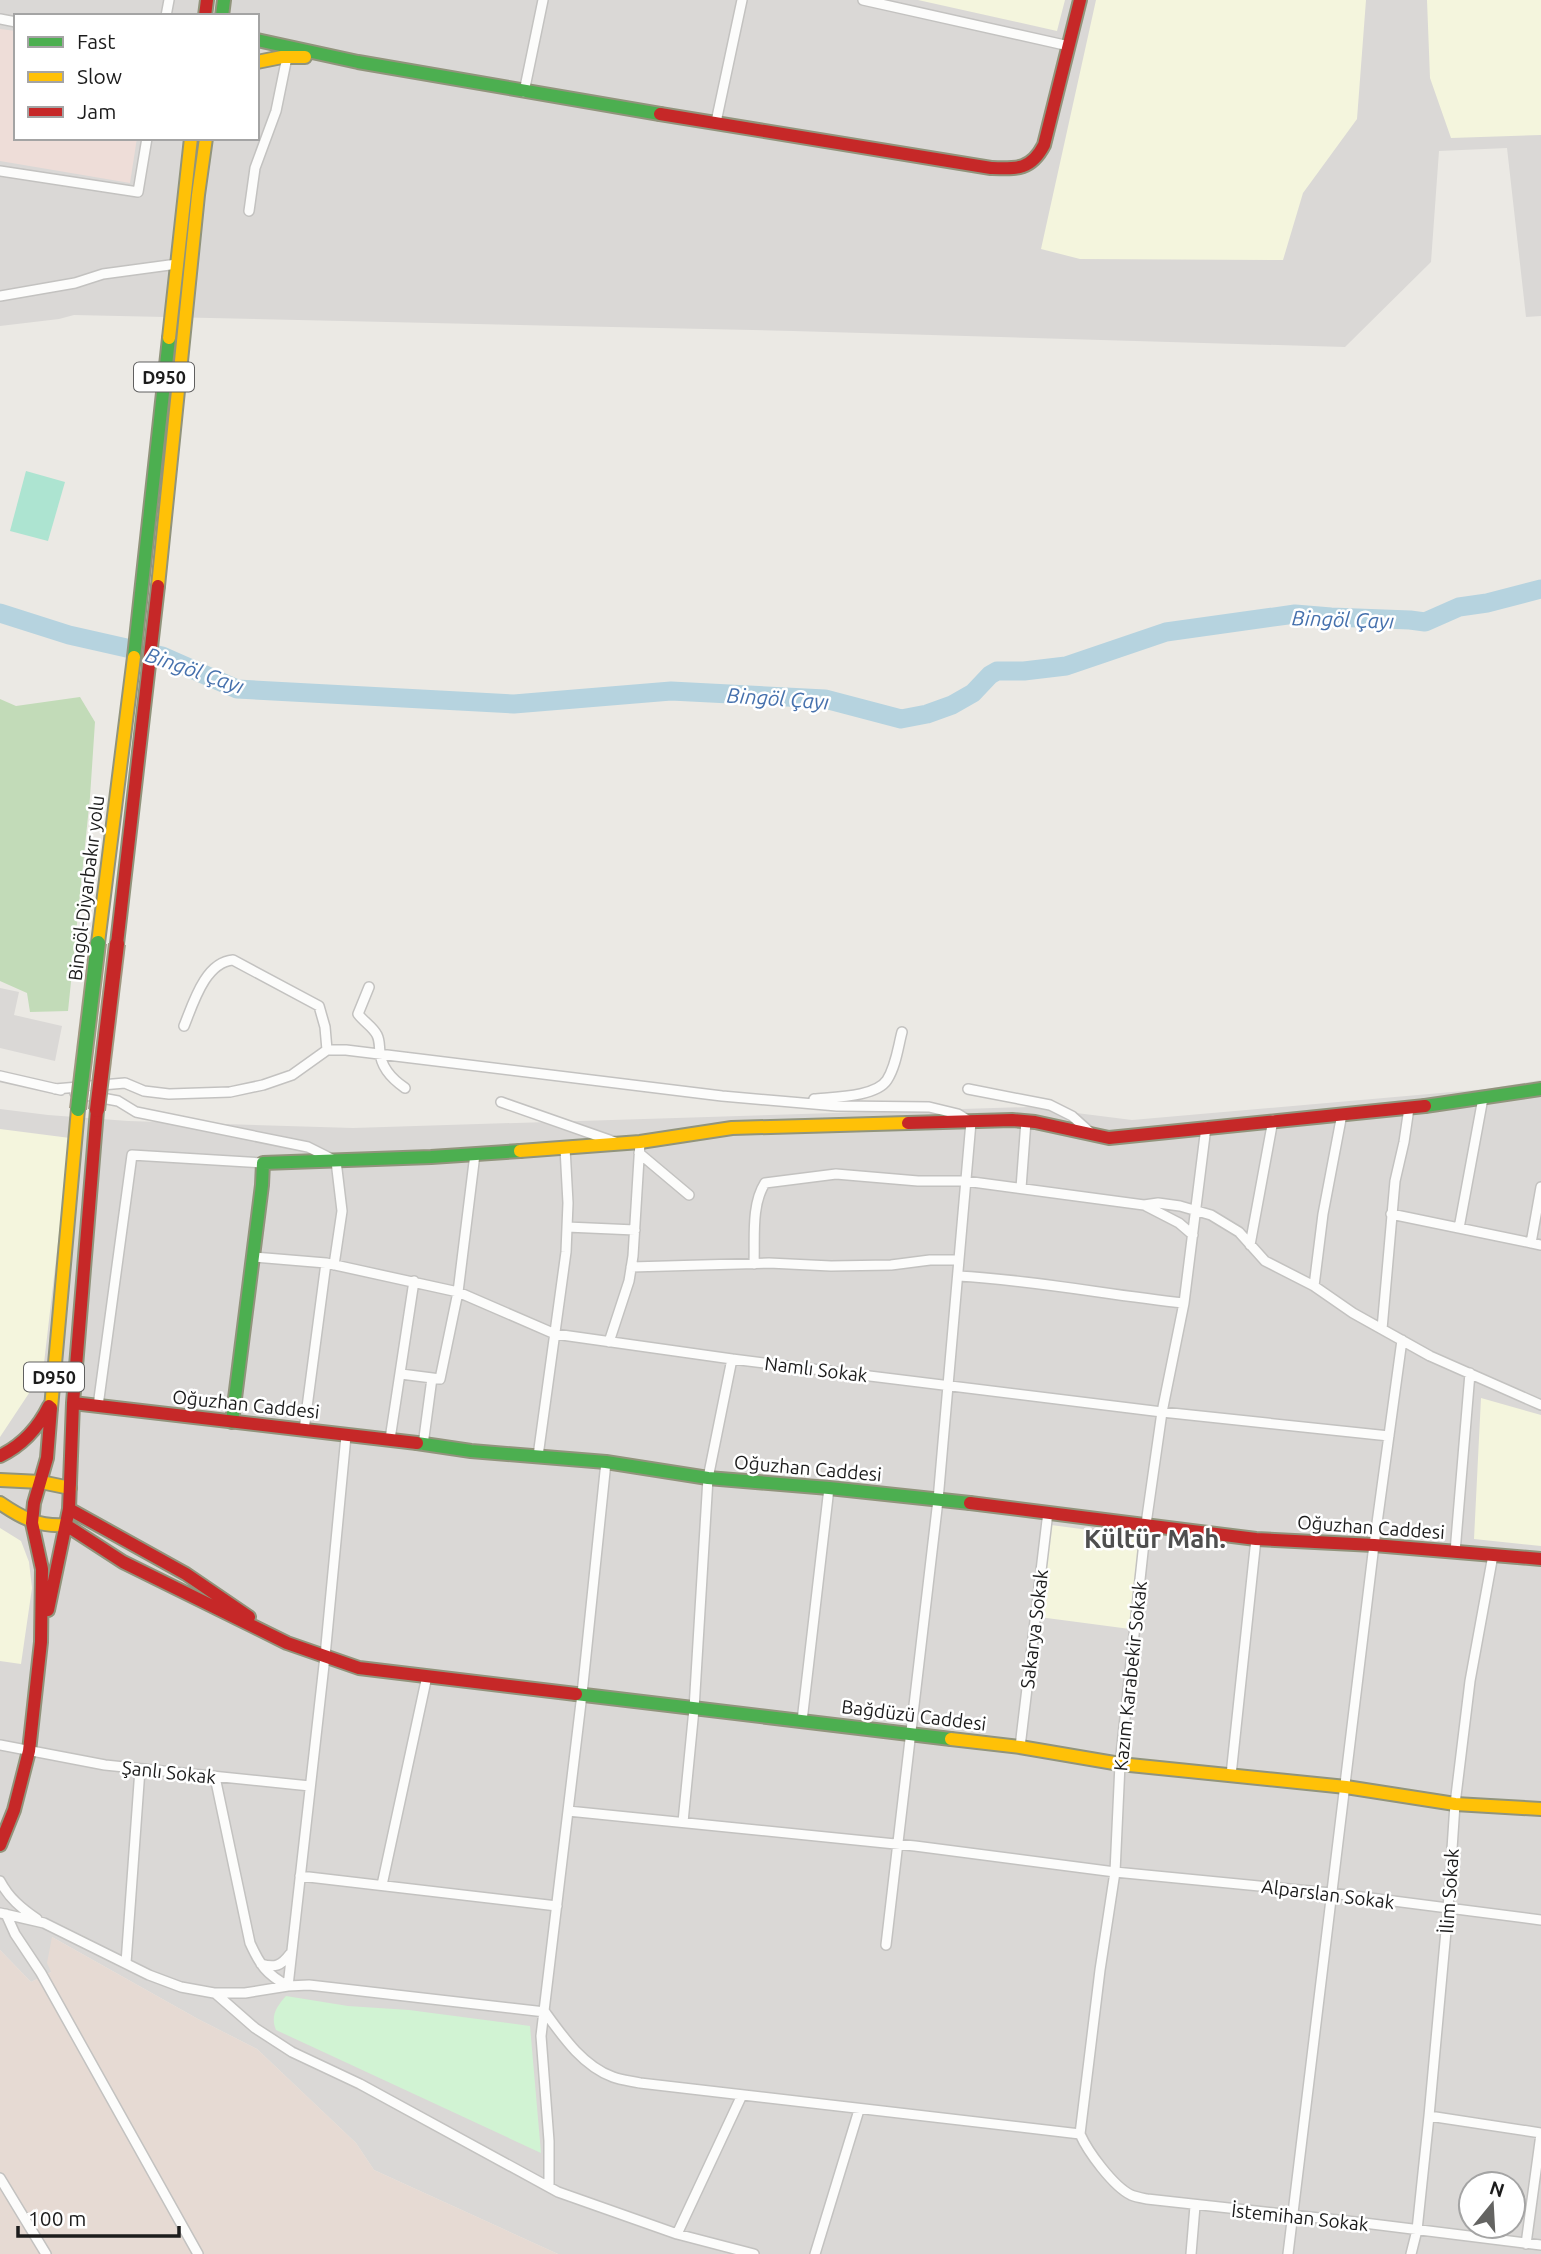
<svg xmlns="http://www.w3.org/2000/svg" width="1541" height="2254" viewBox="0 0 1541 2254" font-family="Ubuntu,sans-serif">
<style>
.residential{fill:#dad8d6;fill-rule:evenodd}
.commercial{fill:#eeddd8}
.education{fill:#f4f5dd}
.military{fill:#e6dad3}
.forest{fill:#c2dbb8}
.park{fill:#d1f3d3}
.pitch{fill:#ade4d1}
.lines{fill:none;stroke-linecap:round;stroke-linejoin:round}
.river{stroke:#b6d3df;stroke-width:19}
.street-casing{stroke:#c3c2c0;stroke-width:12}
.fast-casing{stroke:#91947c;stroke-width:16}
.slow-casing{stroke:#91947c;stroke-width:16}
.jam-casing{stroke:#91947c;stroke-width:16}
.street{stroke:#fcfcfb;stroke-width:9}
.fast{stroke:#4caf50;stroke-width:12}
.slow{stroke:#ffc107;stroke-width:12}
.jam{stroke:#c62828;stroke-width:12}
.fast-bridge-casing{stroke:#a09881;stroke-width:18;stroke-linecap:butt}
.jam-bridge-casing{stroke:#a09881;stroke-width:18;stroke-linecap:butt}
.fast-bridge{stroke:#4caf50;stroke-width:14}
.jam-bridge{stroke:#c62828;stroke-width:14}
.labels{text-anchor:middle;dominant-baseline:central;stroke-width:5;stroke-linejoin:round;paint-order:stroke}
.shield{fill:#fff;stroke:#606060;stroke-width:2}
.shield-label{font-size:18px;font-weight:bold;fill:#1c1c1c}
.street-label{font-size:19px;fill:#1c1c1c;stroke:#fff}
.water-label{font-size:21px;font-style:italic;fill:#4671ad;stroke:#fff}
.district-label{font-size:26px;font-weight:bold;fill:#4f4f4f;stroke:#fff}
</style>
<rect width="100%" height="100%" fill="#ebe9e4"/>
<path class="residential" d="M 0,0 L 1541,0 L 1541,316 L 1526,317 L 1507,148 L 1439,151 L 1431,262 L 1345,347 L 793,331 L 74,315 L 59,319 L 0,326 ZM 16,16 L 257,16 L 257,138 L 16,138 Z
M 0,988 L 19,992 L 14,1015 L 62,1026 L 55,1061 L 0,1048 Z
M 1541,1080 L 1541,2254 L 558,2254 L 374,2170 L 356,2143 L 257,2049 L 198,2019 L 52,1937 L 51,1972 L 31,1982 L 0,1950 L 0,1109 L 48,1115 L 128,1121 L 353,1128 L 1029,1107 L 1132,1120 L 1486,1089 ZM 1471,2184 L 1513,2184 L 1513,2226 L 1471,2226 Z"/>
<path class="commercial" d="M 0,29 L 16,31 L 16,138 L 137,138 L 130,183 L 0,161 Z"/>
<path class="education" d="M 918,0 L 1065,0 L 1057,31 Z
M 1096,0 L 1366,0 L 1357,119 L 1303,193 L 1283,260 L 1080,259 L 1041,249 Z
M 1427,0 L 1541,0 L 1541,135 L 1451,138 L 1430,78 Z
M 0,1129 L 70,1138 L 43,1372 L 0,1437 Z
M 1481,1398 L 1541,1415 L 1541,1546 L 1474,1539 Z
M 1051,1525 L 1142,1537 L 1130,1629 L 1039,1617 Z
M 0,1528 L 21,1541 L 29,1562 L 32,1588 L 21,1664 L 0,1661 Z"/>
<path class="military" d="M 52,1937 L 198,2019 L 257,2049 L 356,2143 L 374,2170 L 558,2254 L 0,2254 L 0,1950 L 31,1982 L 51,1972 L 47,1963 Z"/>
<path class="forest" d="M 80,697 L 95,722 L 90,797 L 68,1011 L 30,1012 L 27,993 L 0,981 L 0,699 L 16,706 Z"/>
<path class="park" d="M 286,1996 L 348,2006 L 409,2010 L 530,2026 L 541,2153 L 276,2030 C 270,2016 277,2006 286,1996 Z"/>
<path class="pitch" d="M 26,471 L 65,482 L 48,541 L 10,531 Z"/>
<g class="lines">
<path class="river" d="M 0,613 L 69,635 L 162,656 L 237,689 L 514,704 L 671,691 L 825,699 L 901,719 L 927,714 L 952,705 L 973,693 L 990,675 L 997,671 L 1024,671 L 1066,666 L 1166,632 L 1295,614 L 1331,617 L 1410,620 L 1425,622 L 1459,607 L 1487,603 L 1541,589"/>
<defs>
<path id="street" d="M 863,0 L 1069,46
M 166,16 L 169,0
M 0,19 L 16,22
M 524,92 L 543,0
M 716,122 L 742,0
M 0,171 L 138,192 L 147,138
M 249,211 L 255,168 L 276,111 L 287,57
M 0,296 L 75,283 L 103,274 L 177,264
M 369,987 L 358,1014 C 364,1022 373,1027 377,1035 C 380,1041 379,1046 380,1052 C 381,1068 392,1079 405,1088
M 184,1026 C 193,1004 205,962 233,960 L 319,1006 L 325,1027 L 327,1050
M 0,1076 L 61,1090
M 55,1089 L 125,1083 L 144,1091 L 169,1094 L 230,1092 L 263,1085 L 292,1075 L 327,1050 L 346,1050 L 722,1096 L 837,1106 L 929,1107 L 958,1114 L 971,1122 L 938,1500 L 886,1945
M 968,1089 L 1050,1105 L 1072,1116 L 1092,1134
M 75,1093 L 118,1101 L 136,1112 L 308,1147 L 336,1161 L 342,1211 L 334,1265
M 814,1099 C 834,1097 876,1097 887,1080 C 896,1066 898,1047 902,1032
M 501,1102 L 615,1142
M 1206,1127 L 1184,1303 L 1162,1412 L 1146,1524 L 1120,1764 L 1115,1872 L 1100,1970 L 1080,2134 C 1088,2152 1113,2186 1131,2195 C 1136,2197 1142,2198 1147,2199 L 1356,2222 L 1541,2245
M 639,1153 L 689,1195
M 1021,1188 L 1026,1121
M 1146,1206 L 1179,1223 L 1193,1235
M 1391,1214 L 1541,1245
M 567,1227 L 635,1230
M 1459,1228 L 1483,1098
M 1531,1243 L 1541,1187
M 1250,1245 L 1273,1120
M 253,1257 L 326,1263 L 458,1292 L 555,1334 L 732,1359 L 1162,1412 L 1389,1436
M 754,1264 C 755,1238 751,1205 765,1183 L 836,1174 L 918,1181 L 965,1181 L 1144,1205 L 1158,1203 L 1180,1206 L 1211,1215 L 1239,1232 L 1265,1261 L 1314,1286 L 1353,1313 L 1430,1356 L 1541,1405
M 631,1267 L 769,1263 L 831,1266 L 891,1265 L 930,1260 L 959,1260
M 958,1276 C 1034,1280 1108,1295 1184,1303
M 1314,1286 L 1323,1214 L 1342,1114
M 1382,1329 L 1395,1181 L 1404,1142 L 1409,1108
M 609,1342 L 629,1281 L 633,1256 L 640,1142
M 401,1374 L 440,1379 L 458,1292 L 475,1154
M 98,1406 L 132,1155 L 263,1163
M 304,1430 L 326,1263
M 390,1439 L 414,1281
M 423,1445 L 432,1378
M 538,1456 L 566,1252 L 568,1203 L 565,1148
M 1455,1552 L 1470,1373
M 802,1721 L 829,1488
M 0,1745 L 105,1765 L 310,1786
M 1020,1747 L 1048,1512
M 1231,1775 L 1256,1539
M 215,1777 L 250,1943 C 260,1965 266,1974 288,1986 L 325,1656 L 346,1436
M 568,1811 L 915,1846 L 1115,1872 L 1331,1893 L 1541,1920
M 683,1822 L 694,1709 L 708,1478 L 732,1359
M 300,1876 L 557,1906
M 0,1881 C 9,1898 21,1908 37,1919
M 382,1885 L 427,1676
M 0,1913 L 44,1923 L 149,1975 L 181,1987 L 214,1993 L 245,1993 L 288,1986 L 309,1985 L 545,2012 C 563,2037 583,2066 613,2077 C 621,2080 631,2081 640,2083 L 1080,2134
M 6,1914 L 15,1934 L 41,1973 L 198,2254
M 126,1963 L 140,1769
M 261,1964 C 275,1968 281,1966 290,1954
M 215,1993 L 255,2028 L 292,2052 L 360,2084 L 558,2192 L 677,2234 L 754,2254
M 1429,2116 L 1541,2133
M 0,2178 L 46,2254
M 549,2187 L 549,2141 L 541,2036 L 582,1694 L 606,1462
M 677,2234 L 742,2095
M 1526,2244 L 1541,2134
M 815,2254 L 859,2110
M 1191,2254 L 1195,2206
M 1288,2254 L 1374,1545 L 1402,1340
M 1411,2254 L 1417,2230 L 1429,2116 L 1448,1909 L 1455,1804 L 1470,1681 L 1493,1555"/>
<path id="fast" d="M 222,16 L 224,0
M 257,40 L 358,62 L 660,114
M 134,657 L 169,338
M 1425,1106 L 1541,1089
M 232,1422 L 262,1185 L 263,1163 L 431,1157 L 520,1151
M 417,1443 L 471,1451 L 606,1462 L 708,1478 L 829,1488 L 970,1503
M 576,1694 L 951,1739"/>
<path id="slow" d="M 257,62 L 282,57 L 305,57
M 169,338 L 191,138
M 158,586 L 198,195 L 206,138
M 98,943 L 134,657
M 520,1151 L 640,1142 L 732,1128 L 908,1123
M 51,1408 L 78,1109
M 0,1480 L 41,1482 L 70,1488
M 0,1503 C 22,1518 39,1527 66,1525
M 951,1739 L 1020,1747 L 1120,1764 L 1346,1787 L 1455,1804 L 1541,1809"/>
<path id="jam" d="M 205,16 L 207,0
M 660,114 L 991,168 C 1017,169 1031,170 1044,145 L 1080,0
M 117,944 L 158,586
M 908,1123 L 1012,1120 L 1035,1122 L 1109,1138 L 1425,1106
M 73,1403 L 417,1443
M 0,1456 C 23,1445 38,1428 49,1406
M 970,1503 L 1256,1539 L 1374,1545 L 1541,1559
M 69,1509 L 186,1574 L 249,1617
M 66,1525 L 123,1562 L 287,1643 L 359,1668 L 576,1694
M 48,1610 L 69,1509 L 73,1403 L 97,1110
M 0,1845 L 14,1810 L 29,1751 L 41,1642 L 42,1569 L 32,1523 L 34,1503 L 47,1458 L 51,1408"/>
</defs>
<use href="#street" class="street-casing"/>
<use href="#fast" class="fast-casing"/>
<use href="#slow" class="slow-casing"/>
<use href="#jam" class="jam-casing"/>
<use href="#street" class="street"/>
<use href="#fast" class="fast"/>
<use href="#slow" class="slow"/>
<use href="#jam" class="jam"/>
<defs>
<path id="fast-bridge" d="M 78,1109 L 98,943"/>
<path id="jam-bridge" d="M 97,1110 L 117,944"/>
</defs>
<use href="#fast-bridge" class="fast-bridge-casing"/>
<use href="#jam-bridge" class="jam-bridge-casing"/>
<use href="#fast-bridge" class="fast-bridge"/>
<use href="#jam-bridge" class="jam-bridge"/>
</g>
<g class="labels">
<g class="shield">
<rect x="134" y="362.5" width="60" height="29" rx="5"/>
<rect x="24" y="1362.5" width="60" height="29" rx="5"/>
</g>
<g class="shield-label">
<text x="164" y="377">D950</text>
<text x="54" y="1377">D950</text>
</g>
<g class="street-label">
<text transform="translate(86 888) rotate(-83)">Bingöl-Diyarbakır yolu</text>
<text transform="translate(816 1369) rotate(7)">Namlı Sokak</text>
<text transform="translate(246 1404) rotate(6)">Oğuzhan Caddesi</text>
<text transform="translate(808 1468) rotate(5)">Oğuzhan Caddesi</text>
<text transform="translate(1371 1527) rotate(4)">Oğuzhan Caddesi</text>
<text transform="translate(1034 1629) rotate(-83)">Sakarya Sokak</text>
<text transform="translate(1130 1676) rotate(-84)">Kazım Karabekir Sokak</text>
<text transform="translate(914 1715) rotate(7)">Bağdüzü Caddesi</text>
<text transform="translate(169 1772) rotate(6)">Şanlı Sokak</text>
<text transform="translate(1449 1891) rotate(-86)">İlim Sokak</text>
<text transform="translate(1328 1894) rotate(7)">Alparslan Sokak</text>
<text transform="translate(1300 2217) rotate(6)">İstemihan Sokak</text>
</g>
<g class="water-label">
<text transform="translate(1343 619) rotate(2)">Bingöl Çayı</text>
<text transform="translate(195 670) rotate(19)">Bingöl Çayı</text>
<text transform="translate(778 698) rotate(4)">Bingöl Çayı</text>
</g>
<g class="district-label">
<text x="1155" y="1538">Kültür Mah.</text>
</g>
</g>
<rect x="14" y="14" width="245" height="126" fill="#ffffff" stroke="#a4a4a4" stroke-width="2"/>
<rect x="28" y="37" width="35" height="10" fill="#4caf50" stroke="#a4a4a4" stroke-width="2"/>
<text x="77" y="49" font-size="21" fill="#1c1c1c">Fast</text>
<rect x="28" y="72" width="35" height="10" fill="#ffc107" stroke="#a4a4a4" stroke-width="2"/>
<text x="77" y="84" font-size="21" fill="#1c1c1c">Slow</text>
<rect x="28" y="107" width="35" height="10" fill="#c62828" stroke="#a4a4a4" stroke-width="2"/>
<text x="77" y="119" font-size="21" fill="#1c1c1c">Jam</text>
<g transform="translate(1492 2205) rotate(18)"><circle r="33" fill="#ffffff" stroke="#a4a4a4" stroke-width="2"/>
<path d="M0-5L12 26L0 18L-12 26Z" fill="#646462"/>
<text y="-10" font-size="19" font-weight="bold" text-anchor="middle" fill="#1c1c1c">N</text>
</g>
<path d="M18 2226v10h161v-10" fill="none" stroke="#1c1c1c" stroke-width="3.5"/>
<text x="28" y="2226" font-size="21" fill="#1c1c1c" stroke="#ffffff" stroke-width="5" paint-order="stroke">100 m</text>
</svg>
